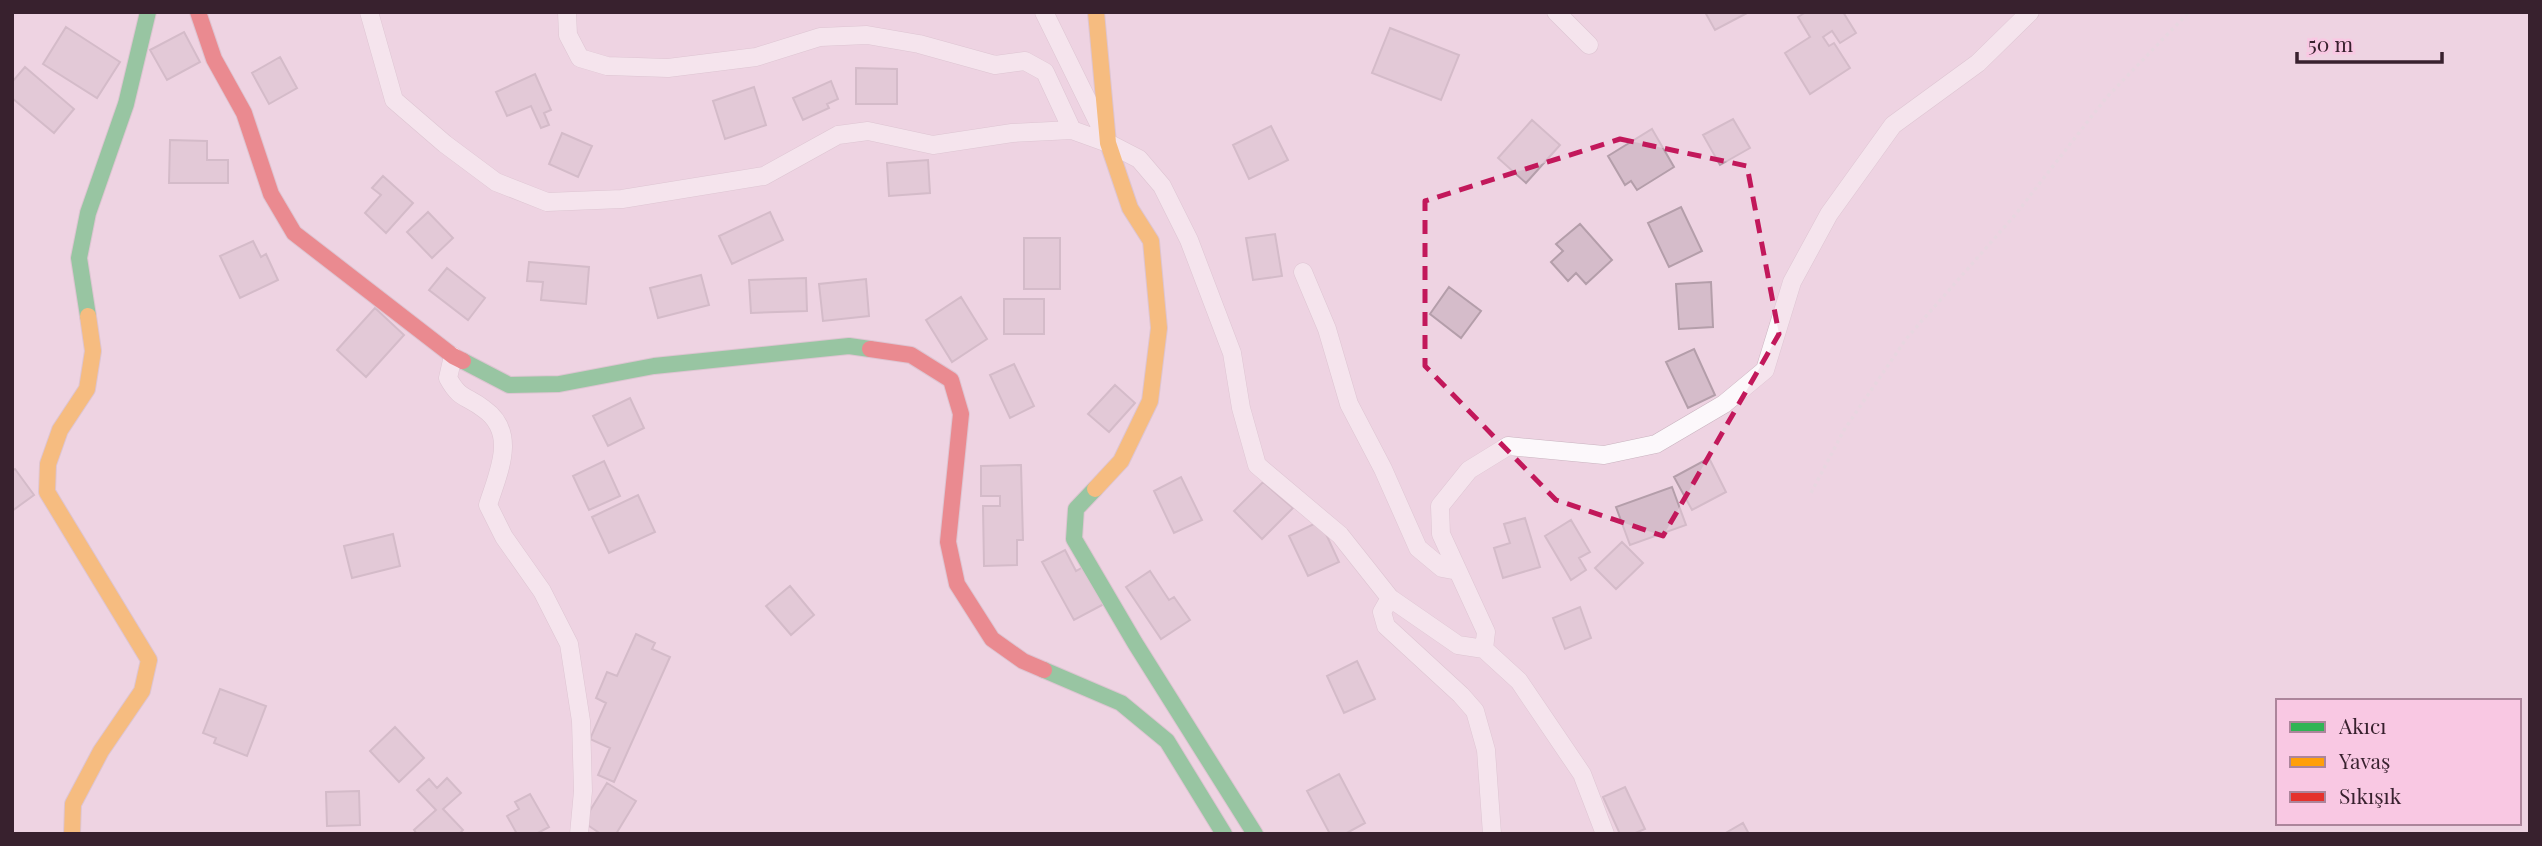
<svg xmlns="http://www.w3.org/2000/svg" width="2542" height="846" viewBox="0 0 2542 846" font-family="'Playfair Display',serif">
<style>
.building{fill:#d5bcca;stroke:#b49eaa;stroke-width:2}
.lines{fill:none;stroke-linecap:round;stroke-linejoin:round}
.street-casing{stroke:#c9b3bf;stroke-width:19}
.fast-casing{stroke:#c9b3bf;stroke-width:18}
.slow-casing{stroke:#c9b3bf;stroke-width:18}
.jam-casing{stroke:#c9b3bf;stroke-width:18}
.path{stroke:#e1d9de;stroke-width:3.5;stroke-dasharray:3.5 3.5;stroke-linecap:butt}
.street{stroke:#fcf8fb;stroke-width:18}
.fast{stroke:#30b455;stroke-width:16}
.slow{stroke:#ff9f0a;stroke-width:16}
.jam{stroke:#e5322d;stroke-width:16}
.marked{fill:none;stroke:#c2185b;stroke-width:5;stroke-dasharray:14 9;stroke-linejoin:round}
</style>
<rect width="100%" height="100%" fill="#eed3e2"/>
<path class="building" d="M 1705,12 L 1749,12 L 1715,30 Z
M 1806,12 L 1843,12 L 1856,33 L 1840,43 L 1832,31 L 1823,37 L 1829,46 L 1834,43 L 1850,68 L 1810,94 L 1785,53 L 1810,37 L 1798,17 Z
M 66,27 L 120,62 L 97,98 L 43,64 Z
M 1390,28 L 1459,55 L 1441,100 L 1372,73 Z
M 184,32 L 200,62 L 167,80 L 150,50 Z
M 280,57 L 297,88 L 269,104 L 252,73 Z
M 25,67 L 74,109 L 54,133 L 12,98 L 12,82 Z
M 856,68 L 897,69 L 897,104 L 856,104 Z
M 535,74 L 551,110 L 544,113 L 549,125 L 541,128 L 531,106 L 507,116 L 496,92 Z
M 831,81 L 838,99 L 827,104 L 829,108 L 803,120 L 793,98 Z
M 754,87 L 766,125 L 725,139 L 713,101 Z
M 1733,119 L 1750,148 L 1720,165 L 1703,135 Z
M 1532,120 L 1560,145 L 1526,183 L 1498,158 Z
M 1271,126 L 1288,160 L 1249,179 L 1233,145 Z
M 1652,129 L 1674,167 L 1637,190 L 1631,181 L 1625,185 L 1608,156 Z
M 562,133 L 592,146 L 578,177 L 549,164 Z
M 170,140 L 207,141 L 207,160 L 228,160 L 228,183 L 169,183 Z
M 928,160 L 930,193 L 889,196 L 887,163 Z
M 383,176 L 413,203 L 386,233 L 365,213 L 381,195 L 372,188 Z
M 1681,207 L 1702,251 L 1669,267 L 1648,223 Z
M 428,212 L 453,238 L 432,258 L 407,232 Z
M 770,212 L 783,240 L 732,264 L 719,236 Z
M 1580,224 L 1612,260 L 1586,284 L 1576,273 L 1568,281 L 1551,262 L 1563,251 L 1556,244 Z
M 1275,234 L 1282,276 L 1253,280 L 1246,238 Z
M 1024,238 L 1060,238 L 1060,289 L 1024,289 Z
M 253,241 L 261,257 L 266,254 L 278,280 L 240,298 L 220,256 Z
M 529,262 L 589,267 L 586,304 L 541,300 L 543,282 L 527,281 Z
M 447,268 L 485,298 L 468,320 L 429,290 Z
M 701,275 L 709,305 L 658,318 L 650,288 Z
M 806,278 L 807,311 L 751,313 L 749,280 Z
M 866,279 L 869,316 L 823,321 L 819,284 Z
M 1711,282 L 1713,327 L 1679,329 L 1676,284 Z
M 1449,287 L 1481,311 L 1461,338 L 1430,314 Z
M 961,297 L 987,339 L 952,362 L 926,320 Z
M 1004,299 L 1044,299 L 1044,334 L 1004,334 Z
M 375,308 L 404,335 L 366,377 L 337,350 Z
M 1694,349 L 1715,395 L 1688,408 L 1666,362 Z
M 1014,364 L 1034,406 L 1010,418 L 990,375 Z
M 1115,385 L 1135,403 L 1109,432 L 1088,414 Z
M 630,398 L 644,428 L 608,446 L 593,416 Z
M 1709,458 L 1726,492 L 1692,510 L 1674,477 Z
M 604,461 L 620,496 L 589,510 L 573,476 Z
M 1021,465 L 1023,540 L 1017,540 L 1017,565 L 984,566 L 983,506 L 1000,506 L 1000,496 L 981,496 L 981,466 Z
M 15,469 L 34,495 L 12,511 L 12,471 Z
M 1181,477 L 1202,520 L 1174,533 L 1154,491 Z
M 1263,482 L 1293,508 L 1262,539 L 1234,511 Z
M 1672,487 L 1686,525 L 1630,545 L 1616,507 Z
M 638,495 L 655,532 L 609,553 L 592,517 Z
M 1525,518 L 1540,567 L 1503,578 L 1494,548 L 1510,543 L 1504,524 Z
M 1571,520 L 1590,552 L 1579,558 L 1586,570 L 1571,580 L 1545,536 Z
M 1320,521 L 1339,562 L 1308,576 L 1289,536 Z
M 393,534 L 400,566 L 352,578 L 344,546 Z
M 1622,542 L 1643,563 L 1616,589 L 1595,568 Z
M 1065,550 L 1076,571 L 1083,567 L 1104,604 L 1074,620 L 1042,562 Z
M 1150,571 L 1169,600 L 1174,597 L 1190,620 L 1161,639 L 1126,587 Z
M 790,586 L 814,615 L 791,635 L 766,606 Z
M 1580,607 L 1591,638 L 1565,649 L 1553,618 Z
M 636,634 L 655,643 L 652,649 L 670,657 L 614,782 L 598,775 L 610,748 L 590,739 L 606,703 L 596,698 L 607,672 L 617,676 Z
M 1357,661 L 1375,699 L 1344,713 L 1327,676 Z
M 220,689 L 266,706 L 247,756 L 214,743 L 216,738 L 203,733 Z
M 395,727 L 424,758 L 399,782 L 370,751 Z
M 1339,774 L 1365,823 L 1345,834 L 1330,834 L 1307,791 Z
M 447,778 L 461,793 L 443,809 L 463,830 L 459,834 L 417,834 L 414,830 L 436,810 L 417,790 L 429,779 L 437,788 Z
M 607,783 L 636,801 L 616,834 L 601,834 L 583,822 Z
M 1625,787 L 1645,829 L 1633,834 L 1620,834 L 1603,797 Z
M 359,791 L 360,825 L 327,826 L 326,792 Z
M 530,794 L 549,827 L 536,834 L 517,834 L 507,816 L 519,809 L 515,802 Z
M 1743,823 L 1749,834 L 1724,834 Z"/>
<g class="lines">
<defs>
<path id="street" d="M 369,12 L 394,100 L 445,144 L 496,182 L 547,202 L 622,199 L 764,176 L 838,135 L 868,131 L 933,145 L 1012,133 L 1072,130 L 1108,143 L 1139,159 L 1162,186 L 1189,240 L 1232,353 L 1241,408 L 1257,465 L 1340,535 L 1390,598 L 1458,645 L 1484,649 L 1486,632 L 1441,534 L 1440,506 L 1469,470 L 1508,446 L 1604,455 L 1656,444 L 1724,404 L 1765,370 L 1792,282 L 1829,214 L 1893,125 L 1978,63 L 2030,12
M 567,12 L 568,35 L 580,58 L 607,66 L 668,68 L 756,57 L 820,37 L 867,35 L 919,44 L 995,65 L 1025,61 L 1045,72 L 1072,130
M 1044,12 L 1101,128
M 1556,12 L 1589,45
M 1303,272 L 1327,329 L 1349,404 L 1383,469 L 1418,548 L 1442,568 L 1458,571
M 453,356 L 448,378 C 460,400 466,395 484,409 C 518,433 498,473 488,505 L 504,537 L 542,591 L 569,644 L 581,721 L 583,791 L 579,834
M 1390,598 L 1382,612 L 1386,626 L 1461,695 L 1475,711 L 1486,750 L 1492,834
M 1484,649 L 1519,681 L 1582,774 L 1605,834"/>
<path id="fast" d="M 88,316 L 79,258 L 88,213 L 126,104 L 148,12
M 463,361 L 509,385 L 559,384 L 654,366 L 849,346 L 870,349
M 1095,489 L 1076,509 L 1074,539 L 1135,643 L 1255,834
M 1044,670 L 1121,703 L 1167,741 L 1224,834"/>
<path id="slow" d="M 1095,489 L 1121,461 L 1150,401 L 1159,328 L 1151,241 L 1130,208 L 1108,143 L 1096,12
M 72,834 L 73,804 L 101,751 L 142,691 L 149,660 L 47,492 L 48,464 L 60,430 L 87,389 L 93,351 L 88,316"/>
<path id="jam" d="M 198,12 L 214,59 L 244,113 L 271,194 L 294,233 L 453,356 L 463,361
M 870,349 L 911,355 L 951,380 L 961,414 L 948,542 L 957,584 L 992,639 L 1023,661 L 1044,670"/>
</defs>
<use href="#street" class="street-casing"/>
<use href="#fast" class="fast-casing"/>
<use href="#slow" class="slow-casing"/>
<use href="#jam" class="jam-casing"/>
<path class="path" d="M 1811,493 L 1844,430 L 1906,339 L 2015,215 L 2106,98 L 2189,12"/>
<use href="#street" class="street"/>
<use href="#fast" class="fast"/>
<use href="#slow" class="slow"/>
<use href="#jam" class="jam"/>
</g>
<path d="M0 0H2542V846H0ZM 1620,139 L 1747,166 L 1779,334 L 1663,536 L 1556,500 L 1425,366 L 1425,201 Z" fill="#eed3e2" fill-opacity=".55" fill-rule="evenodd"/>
<path class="marked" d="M 1620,139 L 1747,166 L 1779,334 L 1663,536 L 1556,500 L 1425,366 L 1425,201 Z"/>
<rect width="2542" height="846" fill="none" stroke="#38212e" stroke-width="28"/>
<rect x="2276" y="699" width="245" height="126" fill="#f9c8e3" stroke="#ac859b" stroke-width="2"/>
<rect x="2290" y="722" width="35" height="10" fill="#30b455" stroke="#ac859b" stroke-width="2"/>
<text x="2339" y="734" font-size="21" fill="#38212e">Akıcı</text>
<rect x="2290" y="757" width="35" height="10" fill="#ff9f0a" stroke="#ac859b" stroke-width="2"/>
<text x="2339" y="769" font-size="21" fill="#38212e">Yavaş</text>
<rect x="2290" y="792" width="35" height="10" fill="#e5322d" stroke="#ac859b" stroke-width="2"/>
<text x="2339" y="804" font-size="21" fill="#38212e">Sıkışık</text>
<path d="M2297 52v10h145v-10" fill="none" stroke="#38212e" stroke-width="3.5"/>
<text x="2308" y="52" font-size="21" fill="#38212e" stroke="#f9c8e3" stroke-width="5" paint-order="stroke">50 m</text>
</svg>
